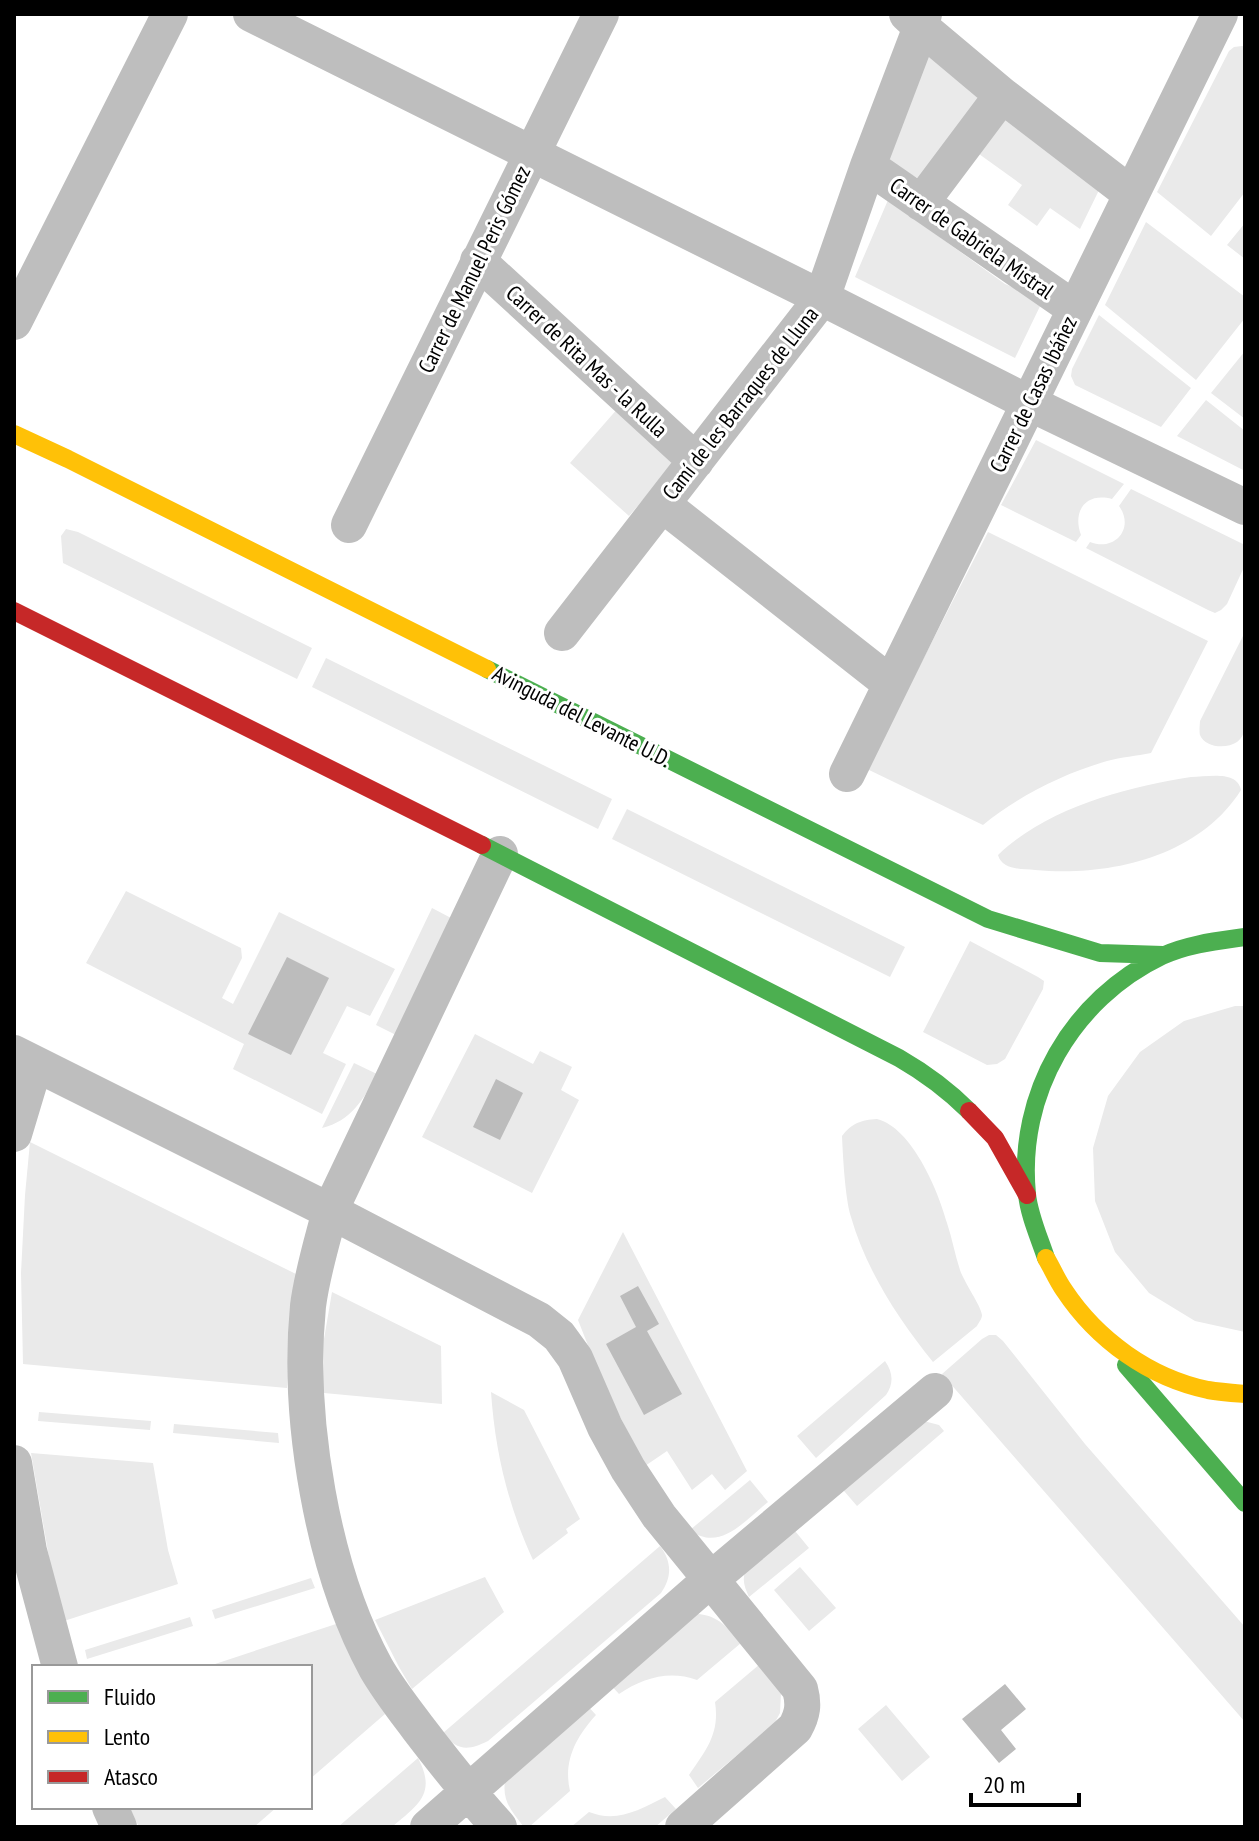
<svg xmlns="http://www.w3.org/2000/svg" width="1259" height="1841" viewBox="0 0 1259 1841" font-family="'PT Sans Narrow',sans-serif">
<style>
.green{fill:#eaeaea}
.water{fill:#bcbcbc}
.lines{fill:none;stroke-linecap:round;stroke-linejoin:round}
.street{stroke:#bebebe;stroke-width:36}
.fast{stroke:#4caf50;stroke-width:18}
.slow{stroke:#ffc107;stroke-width:18}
.jam{stroke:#c62828;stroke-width:18}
.labels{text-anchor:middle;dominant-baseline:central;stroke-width:6;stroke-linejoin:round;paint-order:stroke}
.street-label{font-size:22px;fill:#000;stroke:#fff}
</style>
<rect width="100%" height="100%" fill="#fff"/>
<path class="green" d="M 1242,46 L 1245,47 L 1245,192 L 1211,236 L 1157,192 L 1229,51 L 1234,47 Z
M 931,54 L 985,95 L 921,180 L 887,161 L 917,61 Z
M 1008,112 L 1102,184 L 1080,229 L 1050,208 L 1037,226 L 1008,205 L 1022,185 L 979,154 Z
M 888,200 L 1005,284 L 1043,300 L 1015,358 L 855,277 Z
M 1146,222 L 1245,297 L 1245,318 L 1196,380 L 1105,305 Z
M 1245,223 L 1245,259 L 1227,245 Z
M 1099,315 L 1191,388 L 1161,427 L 1075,385 L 1071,376 L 1072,369 Z
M 1245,351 L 1245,419 L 1211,393 Z
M 1206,400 L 1245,431 L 1245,471 L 1177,436 Z
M 619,407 L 678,459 L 629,516 L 570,463 Z
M 1036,440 L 1124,484 L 1112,499 C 1086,492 1072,511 1081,535 L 1076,542 L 1001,505 Z
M 1131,489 L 1245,545 L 1245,565 L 1227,604 L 1221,610 L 1215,613 L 1208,610 L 1086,548 L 1090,542 C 1115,552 1135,528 1119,506 Z
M 66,529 L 78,532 L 312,648 L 297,679 L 63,563 L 61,536 Z
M 988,532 L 1208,641 L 1151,753 C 1137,756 1121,757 1107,761 C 1062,774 1019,796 983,825 L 867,769 Z
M 1245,632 L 1245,730 C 1242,736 1242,738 1237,742 C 1227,749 1205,748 1200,735 C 1199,732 1200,723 1200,721 Z
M 326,658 L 612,799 L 598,829 L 312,687 Z
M 1191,777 C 1208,777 1237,770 1241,790 C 1199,857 1109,877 1035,870 C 1022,869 1002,870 998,855 C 1047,808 1126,787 1191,777 Z
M 627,809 L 905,947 L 890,977 L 612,839 Z
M 126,891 L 241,948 L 242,958 L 222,998 L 233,1004 L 279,912 L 395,969 L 370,1016 L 347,1006 L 323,1053 L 346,1064 L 322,1114 L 233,1069 L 244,1044 L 86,963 Z
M 432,908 L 453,919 L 396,1035 L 376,1025 Z
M 970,941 L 1038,977 L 1044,981 L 1043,989 L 1005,1059 L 997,1064 L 987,1065 L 923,1032 Z
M 1235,1006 L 1245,1006 L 1245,1332 L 1195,1321 L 1149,1293 L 1115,1252 L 1095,1201 L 1093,1148 L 1108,1096 L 1140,1052 L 1184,1021 Z
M 475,1034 L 533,1064 L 540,1051 L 572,1067 L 561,1090 L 579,1100 L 532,1193 L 422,1137 Z
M 354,1063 L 377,1074 C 364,1099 351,1121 322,1128 Z
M 877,1119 C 912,1128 938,1190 947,1223 C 952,1238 955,1255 960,1270 C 964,1282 981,1306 982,1315 C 982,1319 979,1322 977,1326 L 933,1362 C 899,1320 866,1270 851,1217 C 845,1197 843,1157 842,1136 C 852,1123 861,1120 877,1119 Z
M 30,1142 L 296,1274 L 288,1349 L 287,1388 L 23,1364 L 21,1273 L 25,1195 Z
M 623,1232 L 747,1471 L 725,1490 L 712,1474 L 692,1490 L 667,1451 L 645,1466 L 602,1381 L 578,1320 Z
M 332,1292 L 441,1346 L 442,1404 L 324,1393 L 324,1339 Z
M 989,1335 L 996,1335 L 1003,1341 L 1085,1444 L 1245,1627 L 1245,1722 L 942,1374 L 982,1339 Z
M 885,1361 C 893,1372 894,1384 886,1395 L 816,1458 L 797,1436 Z
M 491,1392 L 524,1410 L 580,1519 L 566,1529 L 568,1533 L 533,1560 C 508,1506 495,1451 491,1392 Z
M 39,1412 L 151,1421 L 150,1430 L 38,1421 Z
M 920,1420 L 939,1425 L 944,1431 L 857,1506 L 838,1484 Z
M 174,1424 L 278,1433 L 279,1443 L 173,1433 Z
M 31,1453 L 153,1463 L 168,1550 L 178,1584 L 64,1621 L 52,1575 Z
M 750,1480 L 768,1502 C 745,1520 720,1553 690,1530 Z
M 791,1526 L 809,1548 L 749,1597 C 745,1588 742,1581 745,1572 C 749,1561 781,1536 791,1526 Z
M 660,1546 C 672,1562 672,1577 661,1593 L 488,1741 C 468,1751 457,1751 443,1733 Z
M 800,1567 L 836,1608 L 809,1631 L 774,1590 Z
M 485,1577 L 504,1612 L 412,1689 L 399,1667 L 375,1620 Z
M 311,1578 L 315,1588 L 215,1619 L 212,1610 Z
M 697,1614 C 718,1615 728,1628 741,1643 L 697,1680 C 669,1670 643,1678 619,1694 L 608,1682 Z
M 190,1617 L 193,1626 L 87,1659 L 85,1650 Z
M 339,1623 L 385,1714 L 310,1779 L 310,1667 L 206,1667 Z
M 760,1664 L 781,1692 L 780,1713 L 774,1724 L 698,1788 L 689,1775 C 706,1750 720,1734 715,1702 Z
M 585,1703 L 596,1715 C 576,1737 563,1761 570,1791 L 529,1827 L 524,1827 C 512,1812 502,1801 505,1781 Z
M 886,1705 L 930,1757 L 902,1781 L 858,1729 Z
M 418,1758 C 437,1794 418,1805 392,1827 L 338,1827 Z
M 665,1797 L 676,1809 L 655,1827 L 571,1827 L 589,1812 C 617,1823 639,1810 665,1797 Z
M 129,1807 L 277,1807 L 254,1827 L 139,1827 Z"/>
<path class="water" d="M 287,957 L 329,978 L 291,1055 L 248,1034 Z
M 496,1079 L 523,1093 L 500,1140 L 473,1127 Z
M 638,1286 L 659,1324 L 647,1331 L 682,1394 L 644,1415 L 606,1344 L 636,1327 L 620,1296 Z
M 1005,1684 L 1026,1709 L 1001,1730 L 1016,1749 L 999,1763 L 962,1719 Z"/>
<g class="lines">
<path class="street" d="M 251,14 L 822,298 L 1029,403 L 1245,507
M 907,14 L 921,27 L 1002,95 L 1131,194
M 868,166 L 1075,309
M 921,203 L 1002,95
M 478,261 L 696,461
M 14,322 L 170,14
M 662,504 L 891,684
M 349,525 L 601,14
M 562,633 L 822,298 L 868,166 L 921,27 L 924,14
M 847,774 L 1220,14
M 14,1053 L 330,1211 L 539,1320 L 559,1336 L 575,1358 L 605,1427 L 628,1469 L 659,1516 L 800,1689 C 804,1704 803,1714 795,1728 L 683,1827
M 14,1134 L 29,1084 L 37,1065
M 14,1463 L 29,1551 L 60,1667
M 110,1807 L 119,1827
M 428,1827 L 710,1580 L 935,1391
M 499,1827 C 470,1795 444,1762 418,1728 C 403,1708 388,1689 376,1668 C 322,1569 297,1418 308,1306 C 312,1274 322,1242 330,1211 L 500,854"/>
<path class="fast" d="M 487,669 L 988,919 L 1100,953 L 1163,955
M 482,845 L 899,1058 C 925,1073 948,1090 969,1111
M 1046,1258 C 1039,1237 1029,1215 1027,1194 C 1017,1094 1072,999 1162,956 C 1188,944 1217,941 1245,937
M 1126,1365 L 1245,1503"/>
<path class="slow" d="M 14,434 L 68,459 L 487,669
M 1046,1258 C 1052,1268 1057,1280 1064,1290 C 1097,1340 1150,1378 1208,1390 C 1220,1392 1233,1393 1245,1394"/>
<path class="jam" d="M 14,611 L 482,845
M 969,1111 L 995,1138 L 1027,1195"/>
</g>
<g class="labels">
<g class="street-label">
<text transform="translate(972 238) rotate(35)">Carrer de Gabriela Mistral</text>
<text transform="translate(474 269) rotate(-64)">Carrer de Manuel Peris Gómez</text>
<text transform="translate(587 361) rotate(43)">Carrer de Rita Mas - la Rulla</text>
<text transform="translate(1033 394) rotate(-64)">Carrer de Casas Ibáñez</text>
<text transform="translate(740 403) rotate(-52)">Camí de les Barraques de Lluna</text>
<text transform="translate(582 716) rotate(27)">Avinguda del Levante U.D.</text>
</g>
</g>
<rect width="1259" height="1841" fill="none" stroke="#000000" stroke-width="32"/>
<rect x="32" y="1665" width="280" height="144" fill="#ffffff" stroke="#999999" stroke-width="2"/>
<rect x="48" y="1691" width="40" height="12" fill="#4caf50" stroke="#999999" stroke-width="2"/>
<text x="104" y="1705" font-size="24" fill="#000000">Fluido</text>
<rect x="48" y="1731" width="40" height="12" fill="#ffc107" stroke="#999999" stroke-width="2"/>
<text x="104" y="1745" font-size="24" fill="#000000">Lento</text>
<rect x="48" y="1771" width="40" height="12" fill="#c62828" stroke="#999999" stroke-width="2"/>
<text x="104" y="1785" font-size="24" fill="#000000">Atasco</text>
<path d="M971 1793v12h108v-12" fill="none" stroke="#000000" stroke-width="4"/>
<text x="983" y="1793" font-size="24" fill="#000000" stroke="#ffffff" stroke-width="6" paint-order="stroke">20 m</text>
</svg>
